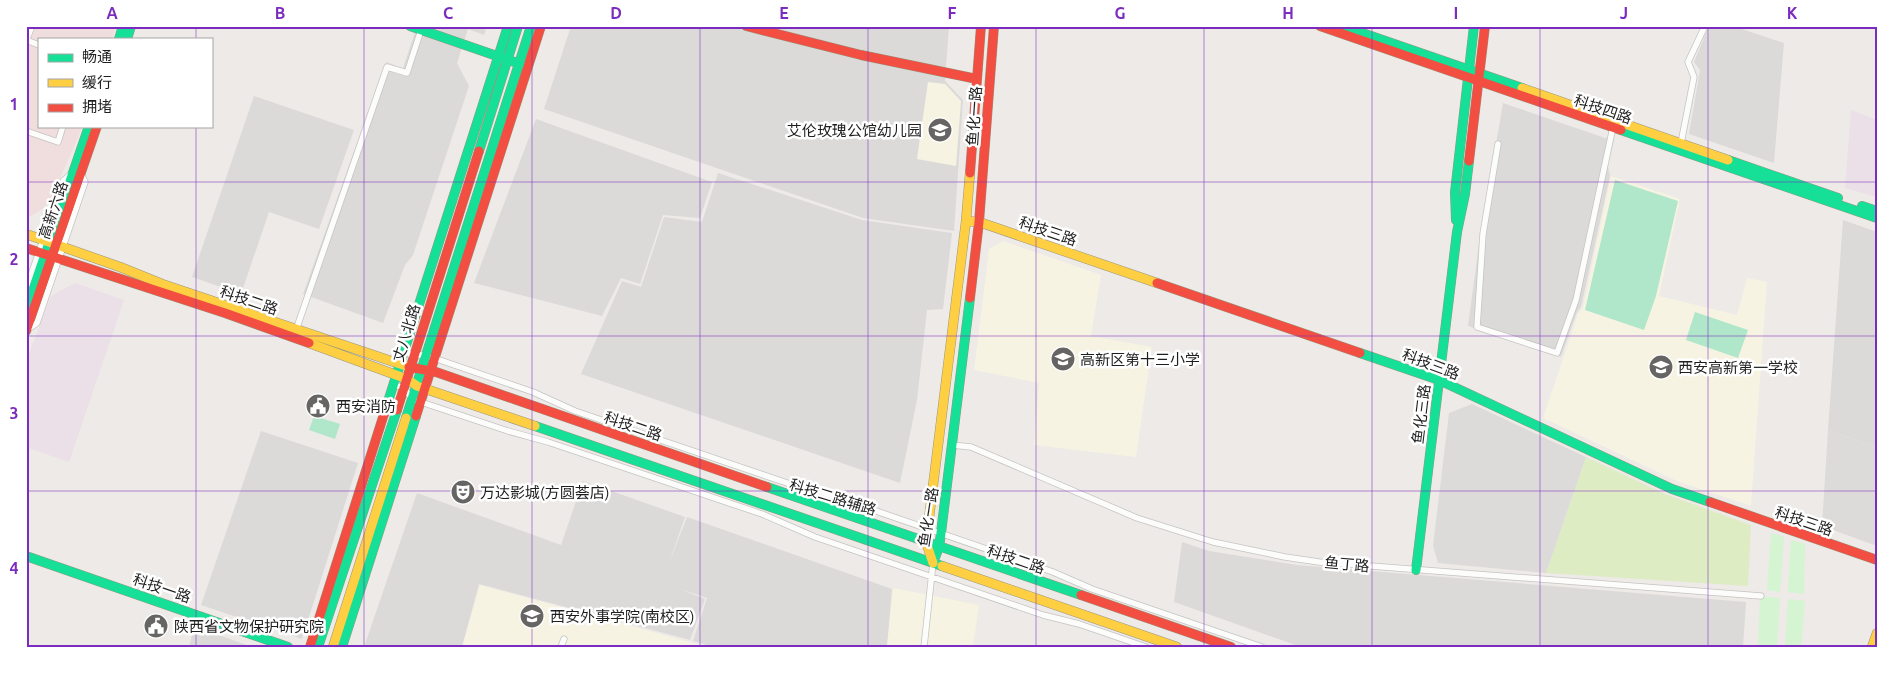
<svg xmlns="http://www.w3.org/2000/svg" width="1903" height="673" viewBox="0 0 1903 673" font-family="Ubuntu,'Noto Sans SC',sans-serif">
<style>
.residential{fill:#dcdad8}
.commercial{fill:#f0dddd}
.industrial{fill:#ebdfe8}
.education{fill:#f7f3e2}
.grass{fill:#deecc4}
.park{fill:#d5f4d1}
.pitch{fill:#b0e6c9}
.parking{fill:#dddbda}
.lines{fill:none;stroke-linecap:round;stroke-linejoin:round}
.street-casing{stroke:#c5c4c3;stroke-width:7}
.fast-casing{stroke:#98967e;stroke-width:10}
.slow-casing{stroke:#98967e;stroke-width:10}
.jam-casing{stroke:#98967e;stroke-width:10}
.street{stroke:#fcfcfb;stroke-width:5.5}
.fast{stroke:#16e098;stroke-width:9}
.slow{stroke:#ffcf43;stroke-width:9}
.jam{stroke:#f24e42;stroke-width:9}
.grid{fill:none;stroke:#7b2cbf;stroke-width:1;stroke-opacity:0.55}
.labels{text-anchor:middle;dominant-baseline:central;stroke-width:5;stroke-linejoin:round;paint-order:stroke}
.street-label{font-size:15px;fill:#1e1e1e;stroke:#fff}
.poi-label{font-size:15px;fill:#1e1e1e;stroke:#fff;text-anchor:start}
.neatline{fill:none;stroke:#7b2cbf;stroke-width:2}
.grid-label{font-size:16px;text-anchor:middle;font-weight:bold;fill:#7b2cbf}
</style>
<rect width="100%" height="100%" fill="#edeae7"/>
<path class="residential" d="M 417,26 L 487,26 L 484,35 L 468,29 L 457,63 L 469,86 L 413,255 L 405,265 L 383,323 L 303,294 L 386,62 L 403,68 Z
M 571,26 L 949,26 L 945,81 L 963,100 L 954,231 L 863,218 L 544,109 Z
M 1709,26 L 1733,26 L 1784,43 L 1774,163 L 1689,134 L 1700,70 L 1694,62 Z
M 254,96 L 354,130 L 319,229 L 269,212 L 241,294 L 192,277 Z
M 1503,103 L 1614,141 L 1607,162 L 1610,176 L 1581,307 L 1577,312 L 1561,357 L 1468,326 L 1480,237 Z
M 536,119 L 712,182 L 700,218 L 663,215 L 640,284 L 621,278 L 602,316 L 474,283 Z
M 718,173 L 862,220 L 952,233 L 943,309 L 927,310 L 917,400 L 900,483 L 581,374 L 622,281 L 641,287 L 664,217 L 702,222 Z
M 1843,220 L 1877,232 L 1877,447 L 1828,430 Z
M 261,431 L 358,463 L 302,639 L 201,605 Z
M 583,481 L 685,517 L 669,563 L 687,517 L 892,589 L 887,647 L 714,647 L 693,641 L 707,598 L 680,589 L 705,599 L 690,640 L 479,584 L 462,647 L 364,647 L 417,493 L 561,545 Z
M 1182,542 L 1209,551 L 1297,565 L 1746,602 L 1743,647 L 1301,647 L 1174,602 Z
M 194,626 L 252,647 L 189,647 Z"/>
<path class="commercial" d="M 26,26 L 116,26 L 112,39 L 39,39 L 39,126 L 83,126 L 50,201 L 41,210 L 29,217 L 26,216 Z"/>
<path class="industrial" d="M 1851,110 L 1877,120 L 1877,197 L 1845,188 Z
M 75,283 L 124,300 L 69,462 L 26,447 L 26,362 L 51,296 Z"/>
<path class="education" d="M 928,82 L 945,84 L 961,101 L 956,166 L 917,159 Z
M 1611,176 L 1680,199 L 1659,296 L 1737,315 L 1747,278 L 1767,282 L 1751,506 L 1679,482 L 1543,418 L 1578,314 L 1583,307 Z
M 1003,241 L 1101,275 L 1091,336 L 1152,347 L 1136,457 L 1034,445 L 1039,383 L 974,370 L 989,249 Z
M 480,585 L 708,647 L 462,647 Z
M 893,588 L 979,605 L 973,647 L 887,647 Z"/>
<path class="grass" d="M 1586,457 L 1665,494 L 1751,525 L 1748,586 L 1546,573 Z"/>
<path class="park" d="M 1771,533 L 1784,537 L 1780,592 L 1767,590 Z
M 1791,540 L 1805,544 L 1804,594 L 1788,592 Z
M 1760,596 L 1780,598 L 1777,647 L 1758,647 Z
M 1788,599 L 1805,601 L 1801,647 L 1785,647 Z"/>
<path class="pitch" d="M 1615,180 L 1678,201 L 1656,296 L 1644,330 L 1585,310 Z
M 1695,312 L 1748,330 L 1738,358 L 1686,340 Z
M 314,416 L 340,424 L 335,439 L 309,430 Z"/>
<path class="parking" d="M 1472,404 L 1586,457 L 1546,573 L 1438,563 L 1433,546 L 1449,413 Z
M 1828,430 L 1877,447 L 1877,542 L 1874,545 L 1822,526 Z"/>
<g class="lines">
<defs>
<path id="street" d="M 26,40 L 39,45
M 26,41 L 32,26
M 26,131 L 58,142 L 63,126
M 1681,143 L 1694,77 L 1688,62 L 1705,26
M 1498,144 L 1483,234 L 1477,327 L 1557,353 L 1576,300 L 1613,127
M 26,290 L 63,181 L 72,173
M 27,330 L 37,323 L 85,182 L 81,174
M 296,330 L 387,67 L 407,73 L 421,30
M 403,352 L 413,355 L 425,355 L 533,392 L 575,411 L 793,485 L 821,492 L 1053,572 L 1092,589 L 1262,647
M 395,385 L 404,388 L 412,399 L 508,431 L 548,442 L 762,514 L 815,537 L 932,577 L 1043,615 L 1079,624 L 1146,647
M 952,445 L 971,447 L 1137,518 L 1213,542 L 1285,557 L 1319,562 L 1761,596
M 561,647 L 564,639
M 924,647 L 933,563"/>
<path id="fast" d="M 410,26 L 526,66
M 1342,26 L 1522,88
M 119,39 L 123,26
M 127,39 L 131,26
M 1621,130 L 1877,218
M 479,151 L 518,26
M 1728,160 L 1838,198
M 1862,206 L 1877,211
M 1456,220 L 1455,192 L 1474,26
M 26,310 L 89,126
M 1360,353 L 1439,380 L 1672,489 L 1710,502
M 384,414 L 508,26
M 406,418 L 531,26
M 535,426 L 942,566
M 767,487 L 1081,595
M 26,556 L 288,647
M 933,563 L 939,547 L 941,533 L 970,298
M 1416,570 L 1457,232 L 1465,194 L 1469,161
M 318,647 L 397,410
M 342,647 L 416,416"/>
<path id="slow" d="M 1522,88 L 1728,160
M 966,221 L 979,222 L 1157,283
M 26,234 L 120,267 L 162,284 L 409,367
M 309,343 L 407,379 L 417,386 L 535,426
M 933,563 L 926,542 L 966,221 L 970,173
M 942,566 L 1177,647
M 333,647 L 406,418
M 1872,647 L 1877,633"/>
<path id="jam" d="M 746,26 L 861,55 L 977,79
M 1320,26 L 1621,130
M 1469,161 L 1485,26
M 970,173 L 981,26
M 26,248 L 225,313 L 309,343
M 1157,283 L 1360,353
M 970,298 L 979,222 L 994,26
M 26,331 L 97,126
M 409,367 L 436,372 L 767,487
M 397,410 L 479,151
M 416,416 L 541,26
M 1710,502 L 1877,560
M 1081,595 L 1231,647
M 310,647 L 384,414"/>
</defs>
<use href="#street" class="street-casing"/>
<use href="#fast" class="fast-casing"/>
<use href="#slow" class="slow-casing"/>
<use href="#jam" class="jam-casing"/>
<use href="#street" class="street"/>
<use href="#fast" class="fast"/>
<use href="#slow" class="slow"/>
<use href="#jam" class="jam"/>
</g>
<path class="grid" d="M 196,26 L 196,39M 364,26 L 364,647M 532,26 L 532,647M 700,26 L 700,647M 868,26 L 868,647M 1036,26 L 1036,647M 1204,26 L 1204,647M 1372,26 L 1372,647M 1540,26 L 1540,647M 1708,26 L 1708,647M 196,126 L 196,647M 26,182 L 1877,182M 26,336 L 1877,336M 26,491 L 1877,491"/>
<defs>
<symbol id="school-disc" viewBox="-11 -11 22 22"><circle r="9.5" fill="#666564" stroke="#fff"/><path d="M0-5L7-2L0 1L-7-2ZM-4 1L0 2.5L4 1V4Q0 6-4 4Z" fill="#fff"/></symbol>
<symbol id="civic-disc" viewBox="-11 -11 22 22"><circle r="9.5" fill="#666564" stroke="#fff"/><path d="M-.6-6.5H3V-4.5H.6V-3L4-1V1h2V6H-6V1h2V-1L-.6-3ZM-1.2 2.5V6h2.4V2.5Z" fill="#fff"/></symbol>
<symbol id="theatre-disc" viewBox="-11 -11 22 22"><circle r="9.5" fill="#666564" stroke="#fff"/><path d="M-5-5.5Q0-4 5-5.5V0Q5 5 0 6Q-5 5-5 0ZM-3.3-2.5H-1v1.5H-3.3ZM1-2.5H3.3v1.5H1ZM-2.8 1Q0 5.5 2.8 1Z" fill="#fff"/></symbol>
<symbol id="university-disc" viewBox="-11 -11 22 22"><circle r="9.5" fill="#666564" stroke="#fff"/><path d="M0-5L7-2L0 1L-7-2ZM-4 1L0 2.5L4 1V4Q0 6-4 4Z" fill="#fff"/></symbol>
</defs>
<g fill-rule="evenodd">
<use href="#school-disc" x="926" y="116" width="28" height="28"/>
<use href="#school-disc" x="1049" y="345" width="28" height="28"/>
<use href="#school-disc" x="1647" y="353" width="28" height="28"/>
<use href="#civic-disc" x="304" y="392" width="28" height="28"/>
<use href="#theatre-disc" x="449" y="478" width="28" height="28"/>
<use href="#university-disc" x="518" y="602" width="28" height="28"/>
<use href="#civic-disc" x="142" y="612" width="28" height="28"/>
</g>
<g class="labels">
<g class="street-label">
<text transform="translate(1603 109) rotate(19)">科技四路</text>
<text transform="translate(974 116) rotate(-86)">鱼化一路</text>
<text transform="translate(53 210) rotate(-71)">高新六路</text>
<text transform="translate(1048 231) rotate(19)">科技三路</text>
<text transform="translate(249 300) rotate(19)">科技二路</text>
<text transform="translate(406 333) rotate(-73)">丈八北路</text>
<text transform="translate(1431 364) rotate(21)">科技三路</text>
<text transform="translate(1421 414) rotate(-83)">鱼化三路</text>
<text transform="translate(633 426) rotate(19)">科技二路</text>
<text transform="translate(833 497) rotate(17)">科技二路辅路</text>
<text transform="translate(928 517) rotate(-81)">鱼化一路</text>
<text transform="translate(1804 521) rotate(19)">科技三路</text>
<text transform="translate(1016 559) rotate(19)">科技二路</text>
<text transform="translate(1347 564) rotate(5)">鱼丁路</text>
<text transform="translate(162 588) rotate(19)">科技一路</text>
</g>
<g class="poi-label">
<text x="922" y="130" text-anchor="end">艾伦玫瑰公馆幼儿园</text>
<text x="1080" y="359">高新区第十三小学</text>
<text x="1678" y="367">西安高新第一学校</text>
<text x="336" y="406">西安消防</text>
<text x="480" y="492">万达影城(方圆荟店)</text>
<text x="550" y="616">西安外事学院(南校区)</text>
<text x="174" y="626">陕西省文物保护研究院</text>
</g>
</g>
<rect width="1903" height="673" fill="none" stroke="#ffffff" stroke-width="55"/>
<rect x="38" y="38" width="175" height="90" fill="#ffffff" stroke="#a5a5a5"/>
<rect x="48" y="54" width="25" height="8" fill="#16e098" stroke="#a5a5a5"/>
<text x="82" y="62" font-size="15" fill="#1e1e1e">畅通</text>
<rect x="48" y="79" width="25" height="8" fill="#ffcf43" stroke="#a5a5a5"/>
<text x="82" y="88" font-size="15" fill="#1e1e1e">缓行</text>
<rect x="48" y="104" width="25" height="8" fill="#f24e42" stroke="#a5a5a5"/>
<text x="82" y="112" font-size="15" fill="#1e1e1e">拥堵</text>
<rect x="28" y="28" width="1848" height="618" class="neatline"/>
<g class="grid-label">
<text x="112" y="19">A</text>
<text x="280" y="19">B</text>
<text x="448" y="19">C</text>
<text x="616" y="19">D</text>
<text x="784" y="19">E</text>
<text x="952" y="19">F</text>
<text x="1120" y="19">G</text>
<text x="1288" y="19">H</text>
<text x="1456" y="19">I</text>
<text x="1624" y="19">J</text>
<text x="1792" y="19">K</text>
<text x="14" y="110">1</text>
<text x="14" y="265">2</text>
<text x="14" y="419">3</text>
<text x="14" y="574">4</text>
</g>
</svg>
